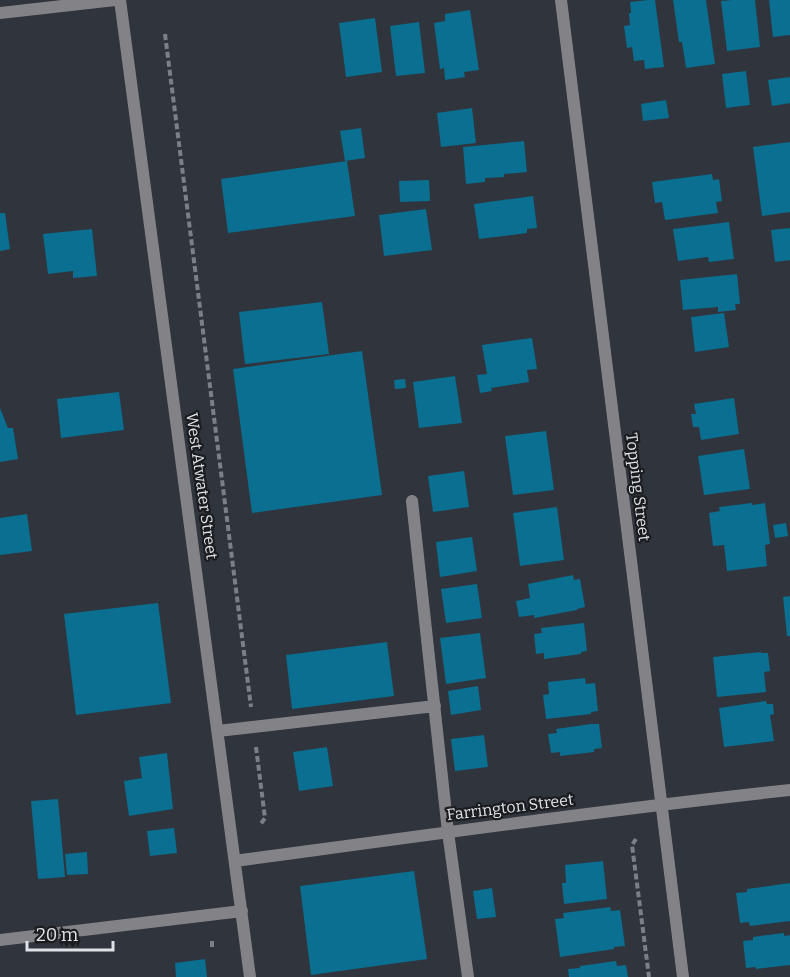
<svg xmlns="http://www.w3.org/2000/svg" width="790" height="977" viewBox="0 0 790 977" font-family="Bitter,serif">
<style>
.building{fill:#0a6f90}
.lines{fill:none;stroke-linecap:round;stroke-linejoin:round}
.path{stroke:#7b7f86;stroke-width:4;stroke-dasharray:6 3;stroke-linecap:butt}
.service{stroke:#838287;stroke-width:12}
.minor{stroke:#838287;stroke-width:12}
.tertiary{stroke:#838287;stroke-width:12}
.labels{text-anchor:middle;dominant-baseline:central;stroke-width:4.5;stroke-linejoin:round;paint-order:stroke}
.street-label{font-size:16px;fill:#dfe2e7;stroke:#1a1c1f}
</style>
<rect width="100%" height="100%" fill="#30343c"/>
<path class="building" d="M 648,0 L 655,0 L 664,67 L 645,69 L 644,60 L 634,61 L 632,47 L 627,48 L 624,26 L 630,25 L 629,13 L 631,13 L 630,2 Z
M 673,0 L 706,0 L 715,64 L 686,68 L 682,42 L 679,42 Z
M 732,0 L 755,0 L 760,47 L 727,51 L 721,1 Z
M 769,0 L 790,0 L 790,35 L 773,37 Z
M 470,10 L 479,70 L 464,72 L 465,77 L 445,80 L 444,68 L 440,69 L 434,23 L 445,21 L 445,14 Z
M 375,18 L 382,72 L 346,77 L 339,23 Z
M 419,22 L 425,73 L 396,76 L 390,26 Z
M 746,71 L 750,105 L 726,108 L 722,74 Z
M 790,77 L 790,103 L 772,106 L 768,80 Z
M 666,100 L 669,118 L 643,121 L 641,104 Z
M 472,108 L 476,143 L 441,147 L 437,113 Z
M 361,128 L 365,158 L 345,161 L 340,131 Z
M 524,141 L 527,172 L 504,174 L 504,177 L 485,178 L 485,182 L 466,184 L 463,147 Z
M 790,142 L 790,212 L 762,216 L 753,147 Z
M 347,161 L 355,216 L 228,233 L 221,179 Z
M 712,174 L 713,180 L 719,179 L 722,201 L 716,202 L 718,213 L 665,220 L 662,202 L 655,203 L 652,182 Z
M 429,180 L 430,201 L 400,202 L 399,181 Z
M 533,196 L 537,228 L 527,229 L 527,233 L 479,239 L 474,204 Z
M 426,209 L 432,250 L 384,256 L 379,215 Z
M 0,213 L 5,213 L 10,249 L 0,251 Z
M 729,222 L 734,259 L 709,262 L 708,257 L 678,261 L 673,229 Z
M 790,228 L 790,260 L 775,262 L 771,230 Z
M 92,229 L 97,276 L 73,278 L 73,271 L 48,274 L 43,234 Z
M 737,274 L 740,304 L 735,304 L 736,310 L 718,312 L 718,307 L 683,310 L 680,280 Z
M 322,302 L 329,354 L 245,364 L 239,312 Z
M 724,313 L 729,347 L 695,352 L 691,317 Z
M 532,338 L 537,369 L 527,370 L 529,382 L 491,388 L 492,391 L 480,393 L 477,375 L 487,374 L 482,345 Z
M 362,351 L 382,495 L 252,513 L 233,369 Z
M 455,376 L 462,423 L 419,428 L 413,382 Z
M 405,379 L 406,388 L 395,389 L 394,380 Z
M 119,392 L 124,430 L 61,438 L 57,399 Z
M 734,398 L 739,434 L 701,440 L 699,427 L 693,427 L 691,414 L 696,414 L 694,404 Z
M 0,408 L 8,428 L 13,428 L 18,459 L 0,462 Z
M 546,431 L 554,490 L 513,495 L 505,436 Z
M 744,449 L 750,489 L 704,495 L 698,456 Z
M 464,471 L 469,507 L 433,512 L 428,476 Z
M 752,503 L 752,505 L 765,503 L 770,544 L 765,545 L 767,566 L 727,571 L 724,545 L 713,546 L 709,513 L 720,511 L 719,507 Z
M 557,507 L 564,560 L 520,566 L 513,513 Z
M 27,514 L 32,551 L 0,555 L 0,518 Z
M 786,523 L 788,536 L 775,538 L 773,525 Z
M 472,537 L 477,571 L 440,577 L 436,542 Z
M 573,575 L 574,580 L 580,579 L 585,607 L 577,609 L 577,610 L 534,618 L 534,615 L 519,617 L 516,601 L 530,598 L 528,584 Z
M 477,584 L 482,618 L 446,623 L 441,589 Z
M 790,596 L 790,636 L 787,636 L 783,597 Z
M 158,603 L 171,703 L 76,715 L 64,614 Z
M 584,623 L 587,651 L 581,652 L 581,654 L 544,659 L 544,653 L 536,654 L 534,634 L 542,633 L 541,628 Z
M 480,633 L 486,678 L 446,684 L 440,638 Z
M 387,642 L 394,696 L 292,709 L 286,655 Z
M 761,652 L 761,653 L 768,653 L 770,671 L 764,672 L 766,692 L 717,697 L 713,657 Z
M 585,678 L 586,684 L 595,683 L 598,711 L 591,712 L 591,714 L 546,719 L 543,695 L 549,694 L 548,682 Z
M 478,686 L 481,710 L 451,715 L 448,691 Z
M 766,701 L 767,704 L 773,704 L 774,714 L 770,715 L 774,741 L 724,747 L 719,708 Z
M 591,724 L 599,724 L 602,748 L 594,749 L 594,752 L 560,756 L 560,752 L 551,753 L 548,734 L 557,733 L 556,729 Z
M 484,735 L 488,767 L 455,771 L 451,739 Z
M 327,747 L 333,786 L 299,791 L 293,752 Z
M 167,753 L 173,809 L 129,816 L 124,781 L 142,778 L 139,757 Z
M 58,799 L 65,877 L 38,879 L 31,801 Z
M 174,828 L 177,853 L 150,856 L 147,831 Z
M 87,852 L 88,874 L 67,875 L 65,854 Z
M 603,861 L 607,899 L 564,904 L 562,883 L 566,883 L 565,865 Z
M 414,871 L 427,959 L 311,975 L 300,886 Z
M 790,883 L 790,921 L 750,926 L 749,922 L 740,923 L 736,893 L 747,892 L 747,889 Z
M 492,888 L 496,917 L 477,919 L 473,891 Z
M 610,907 L 611,911 L 620,910 L 625,946 L 614,947 L 614,949 L 560,957 L 555,919 L 564,918 L 563,913 Z
M 784,933 L 784,936 L 790,935 L 790,965 L 756,969 L 755,967 L 746,968 L 743,941 L 753,940 L 753,937 Z
M 205,959 L 207,977 L 176,977 L 175,963 Z
M 616,961 L 617,966 L 626,965 L 628,977 L 569,977 L 568,969 L 580,968 L 580,966 Z"/>
<g class="lines">
<path class="path" d="M 165,34 L 251,707
M 256,747 L 265,818 L 260,825
M 636,839 L 632,845 L 649,977
M 212,941 L 212,950"/>
<path class="service" d="M 412,501 L 448,832 L 468,977
M 218,731 L 435,706"/>
<path class="minor" d="M 120,0 L 250,977
M 561,0 L 683,977
M 235,861 C 420,836 605,810 790,790
M 0,940 L 242,911"/>
<path class="tertiary" d="M 0,13 L 115,0"/>
</g>
<g class="labels">
<g class="street-label">
<text transform="translate(202 486) rotate(82)">West Atwater Street</text>
<text transform="translate(638 487) rotate(83)">Topping Street</text>
<text transform="translate(510 807) rotate(-7)">Farrington Street</text>
</g>
</g>
<path d="M27 941v9h86v-9" fill="none" stroke="#dfe2e7" stroke-width="3"/>
<text x="36" y="941" font-size="18" fill="#dfe2e7" stroke="#1a1c1f" stroke-width="4.5" paint-order="stroke">20 m</text>
</svg>
